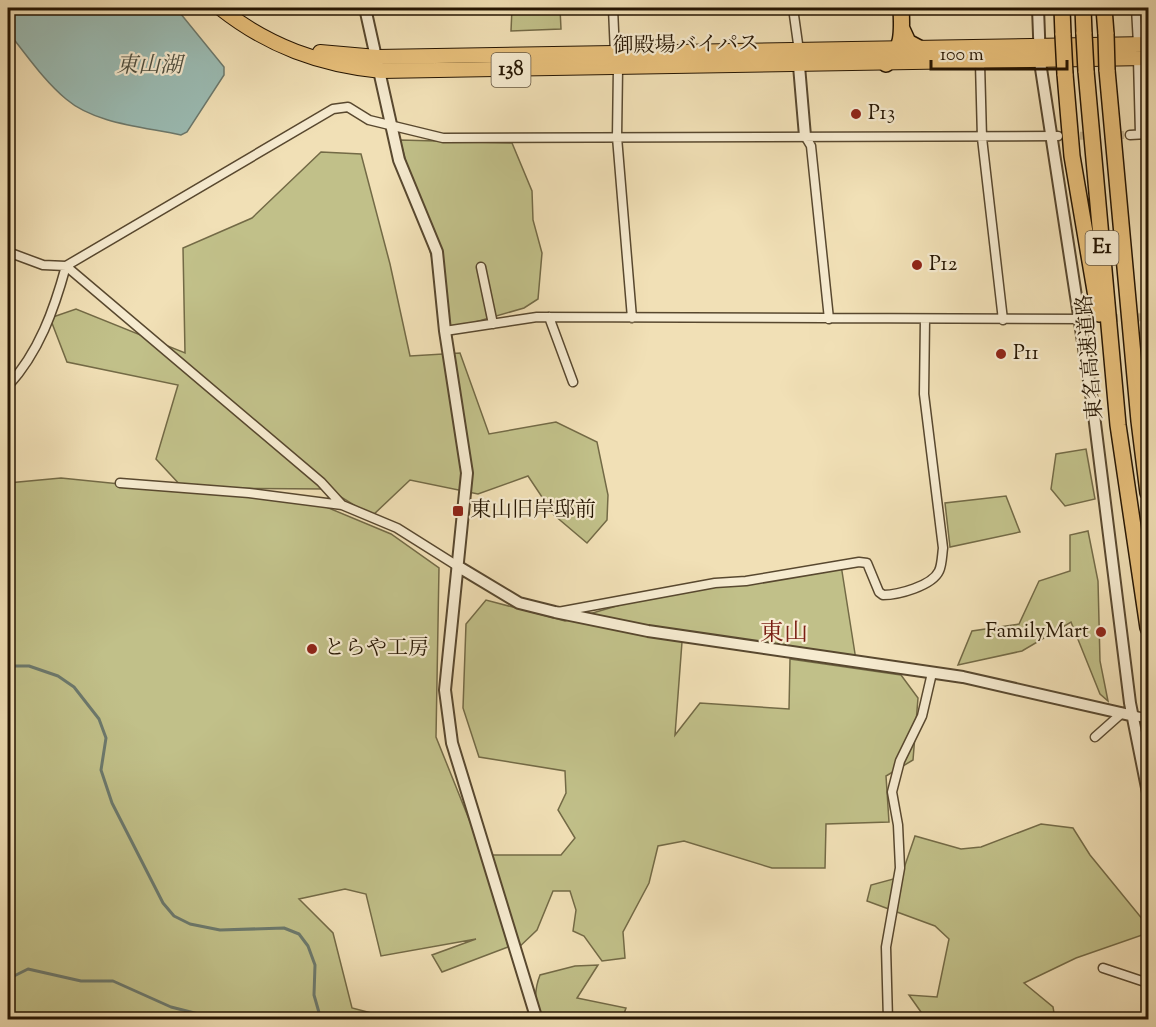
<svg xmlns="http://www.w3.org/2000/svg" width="1156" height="1027" viewBox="0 0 1156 1027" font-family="'Sorts Mill Goudy','Noto Serif JP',serif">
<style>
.green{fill:#c1c089;stroke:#736a46;stroke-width:1.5}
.water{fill:#9bbcb4;stroke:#6c796d;stroke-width:1.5}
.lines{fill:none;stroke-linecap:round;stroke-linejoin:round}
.stream{stroke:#6c796d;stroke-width:3}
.minor-tunnel{stroke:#c8b792;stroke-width:8;stroke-dasharray:8 4;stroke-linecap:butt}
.minor-casing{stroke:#58482f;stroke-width:11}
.tertiary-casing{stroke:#58482f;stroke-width:14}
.trunk-casing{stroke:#251502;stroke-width:16}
.motorway-casing{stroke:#251502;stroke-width:18}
.minor{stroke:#f6ebd0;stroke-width:8}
.tertiary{stroke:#f6ebd0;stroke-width:10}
.trunk{stroke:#e8c07b;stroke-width:14}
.motorway{stroke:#e8c07b;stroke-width:15}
.motorway-bridge-casing{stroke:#251502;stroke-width:18;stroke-linecap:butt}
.motorway-bridge{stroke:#e8c07b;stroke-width:15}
.poi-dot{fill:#8f2418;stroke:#f6ebd0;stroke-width:2}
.labels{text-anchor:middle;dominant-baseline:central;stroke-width:4.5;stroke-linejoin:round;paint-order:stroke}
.shield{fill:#f6ebd0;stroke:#645540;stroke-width:1.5}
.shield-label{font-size:20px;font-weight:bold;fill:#251502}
.street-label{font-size:21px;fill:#251502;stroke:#f6ebd0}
.poi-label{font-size:21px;fill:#251502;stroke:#f6ebd0;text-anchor:start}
.water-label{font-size:22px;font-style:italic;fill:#4e4f40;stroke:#f6ebd0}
.quarter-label{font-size:24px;fill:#7a1f14;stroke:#f6ebd0}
</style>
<rect width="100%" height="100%" fill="#f1e0b6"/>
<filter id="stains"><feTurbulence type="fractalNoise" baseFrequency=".00333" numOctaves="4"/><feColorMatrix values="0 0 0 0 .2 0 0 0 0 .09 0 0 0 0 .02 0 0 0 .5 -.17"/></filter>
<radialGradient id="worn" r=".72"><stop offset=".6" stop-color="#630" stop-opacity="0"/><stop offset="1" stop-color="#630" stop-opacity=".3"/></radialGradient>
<path class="green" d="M 512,8 L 560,8 L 561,29 L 511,31 Z
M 400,140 L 512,143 L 532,191 L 533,220 L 542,253 L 538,299 L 524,308 L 451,329 Z
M 321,152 L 361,154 L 390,264 L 410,356 L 460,353 L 489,434 L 556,422 L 597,442 L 608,495 L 607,520 L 587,543 L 554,515 L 528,476 L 478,494 L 410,480 L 372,516 L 328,489 L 183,488 L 156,459 L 178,385 L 67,362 L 50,318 L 76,309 L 185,353 L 183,248 L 252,218 Z
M 1086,449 L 1095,499 L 1065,506 L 1051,489 L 1056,454 Z
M 61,478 L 319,504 L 391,534 L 439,568 L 436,737 L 493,879 L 486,855 L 561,855 L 575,838 L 558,810 L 566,793 L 565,771 L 479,757 L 463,708 L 466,624 L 486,600 L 565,621 L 658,594 L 841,565 L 856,660 L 745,645 L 682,642 L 675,735 L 700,703 L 789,709 L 790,659 L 901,675 L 918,698 L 913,760 L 886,776 L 889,822 L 826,824 L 825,868 L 772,868 L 684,841 L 658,846 L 649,883 L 623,932 L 625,958 L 602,961 L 584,936 L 573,931 L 576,910 L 570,891 L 553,891 L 537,930 L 515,951 L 498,897 L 508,947 L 442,972 L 432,955 L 476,939 L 381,956 L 366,894 L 345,889 L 299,899 L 333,933 L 352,1008 L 371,1013 L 374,1019 L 8,1020 L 8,483 Z
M 1006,496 L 1020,532 L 950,547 L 945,503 Z
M 1088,531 L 1098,581 L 1100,661 L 1108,701 L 1100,694 L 1071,622 L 1022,651 L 958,665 L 972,631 L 1019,624 L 1039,581 L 1070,571 L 1070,535 Z
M 1041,824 L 1073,828 L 1090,855 L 1148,926 L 1148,933 L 1076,958 L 1024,983 L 1053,1007 L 1055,1019 L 920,1019 L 921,1012 L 909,995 L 937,997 L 949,939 L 935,926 L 867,901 L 871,885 L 901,877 L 915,836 L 961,849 L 981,847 Z
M 598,965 L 577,998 L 626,1008 L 622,1019 L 537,1019 C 535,1004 534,990 540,975 L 575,966 Z"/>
<path class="water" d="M 8,8 L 176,8 L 224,67 L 224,75 L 187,132 L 181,135 C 145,127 95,124 66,99 C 44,81 26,54 8,32 Z"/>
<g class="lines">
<path class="stream" d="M 8,666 L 29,666 L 58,676 L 74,687 L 99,719 L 106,738 L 101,770 L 112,803 L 163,903 L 174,916 L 190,924 L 220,930 L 284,928 L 299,934 L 308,946 L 315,965 L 314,995 L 320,1016
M 8,979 L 28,969 L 81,981 L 113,981 L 171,1007 L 218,1019 L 238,1020
M 295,1020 L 320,1016 L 342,1020"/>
<path class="minor-tunnel" d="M 1068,136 L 1130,135
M 1086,319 L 1148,317"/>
<defs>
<path id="minor" d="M 613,8 L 615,54
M 793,8 L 799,51
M 1136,8 L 1138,44
M 1138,59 L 1140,134
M 980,63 L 982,138 L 1003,320
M 618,68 L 617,137 L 632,318
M 1130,135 L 1148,134
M 805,136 L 811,146 L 829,319
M 8,252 L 43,265 L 66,266 L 333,109 L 348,107 L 369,120 L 443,138 L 1058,136
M 66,266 L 321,482 L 342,505
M 481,267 L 493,324
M 549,317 L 573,382
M 445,331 L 537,317 L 1086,319
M 8,386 C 39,352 54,310 66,266
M 120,483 L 249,493 L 342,505 L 397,528 L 459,567
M 558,612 L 715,583 L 746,581 L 859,562 L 867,563 L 879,592 L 883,595 C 898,595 932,586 939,571 C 942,565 942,555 943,548 L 924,394 L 925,319
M 1134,716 L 1147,718
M 1095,737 L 1122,713
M 1103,968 L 1148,983
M 888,1020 L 886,947 L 900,868 L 898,825 L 892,792 L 900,761 L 922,716 L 932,673"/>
<path id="tertiary" d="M 365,8 L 399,160 L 437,252 L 445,331 L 467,473 L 445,690 L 452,743 L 537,1020
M 1038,8 L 1040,62 L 1093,407 L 1130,703 L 1148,793
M 799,66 L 805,136
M 459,567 L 519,603 L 555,612 L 648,631 L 963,677 L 1134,716"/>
<path id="trunk" d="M 220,8 C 268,46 320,65 381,71 L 1148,58
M 320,52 L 377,57 L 1148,44"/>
<path id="motorway" d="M 1062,8 L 1063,35
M 1083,8 L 1084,34
M 1104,8 L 1106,34
M 902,29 L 908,42 L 921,49
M 886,64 C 904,49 902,29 901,8
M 1107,70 L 1139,421 L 1148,493
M 1086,71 L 1118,425 L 1148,628
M 1065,74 L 1072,156 L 1099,314"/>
</defs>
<use href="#minor" class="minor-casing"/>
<use href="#tertiary" class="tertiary-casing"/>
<use href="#trunk" class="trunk-casing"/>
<use href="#motorway" class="motorway-casing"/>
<use href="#minor" class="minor"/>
<use href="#tertiary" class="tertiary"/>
<use href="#trunk" class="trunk"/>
<use href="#motorway" class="motorway"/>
<defs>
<path id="motorway-bridge" d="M 1084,34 L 1086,71
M 1106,34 L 1107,70
M 1063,35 L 1065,74"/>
</defs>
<use href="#motorway-bridge" class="motorway-bridge-casing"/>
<use href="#motorway-bridge" class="motorway-bridge"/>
</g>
<g class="poi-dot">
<circle cx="856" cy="114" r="6"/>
<circle cx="917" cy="265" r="6"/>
<circle cx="1001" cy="354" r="6"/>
<rect x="452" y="505" width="12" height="12" rx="3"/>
<circle cx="1101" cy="632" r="6"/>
<circle cx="312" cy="649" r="6"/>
</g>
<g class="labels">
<g class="shield">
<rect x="491.5" y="53" width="39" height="34" rx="4.5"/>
<rect x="1085.5" y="231" width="33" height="34" rx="4.5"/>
</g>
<g class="shield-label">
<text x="511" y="70">138</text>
<text x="1102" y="248">E1</text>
</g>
<g class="street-label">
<text transform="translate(686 46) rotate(-1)">御殿場バイパス</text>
<text transform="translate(1091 357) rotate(-95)">東名高速道路</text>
</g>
<g class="poi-label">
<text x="868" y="114">P13</text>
<text x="929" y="265">P12</text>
<text x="1013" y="354">P11</text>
<text x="470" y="511">東山旧岸邸前</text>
<text x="1089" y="632" text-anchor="end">FamilyMart</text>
<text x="324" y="649">とらや工房</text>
</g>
<g class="water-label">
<text x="149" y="67">東山湖</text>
</g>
<g class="quarter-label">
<text x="784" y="634">東山</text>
</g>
</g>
<rect width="1156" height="1027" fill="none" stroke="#f1e0b6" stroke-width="30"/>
<rect x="9" y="9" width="1138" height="1009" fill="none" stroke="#251502" stroke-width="3"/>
<rect x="15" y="15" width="1126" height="997" fill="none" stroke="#251502" stroke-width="1.5"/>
<path d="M931 60v9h136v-9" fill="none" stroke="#251502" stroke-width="3"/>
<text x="940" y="60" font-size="18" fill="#251502" stroke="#f6ebd0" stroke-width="4.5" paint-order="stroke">100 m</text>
<rect width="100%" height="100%" filter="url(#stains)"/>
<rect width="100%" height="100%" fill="url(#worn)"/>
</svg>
